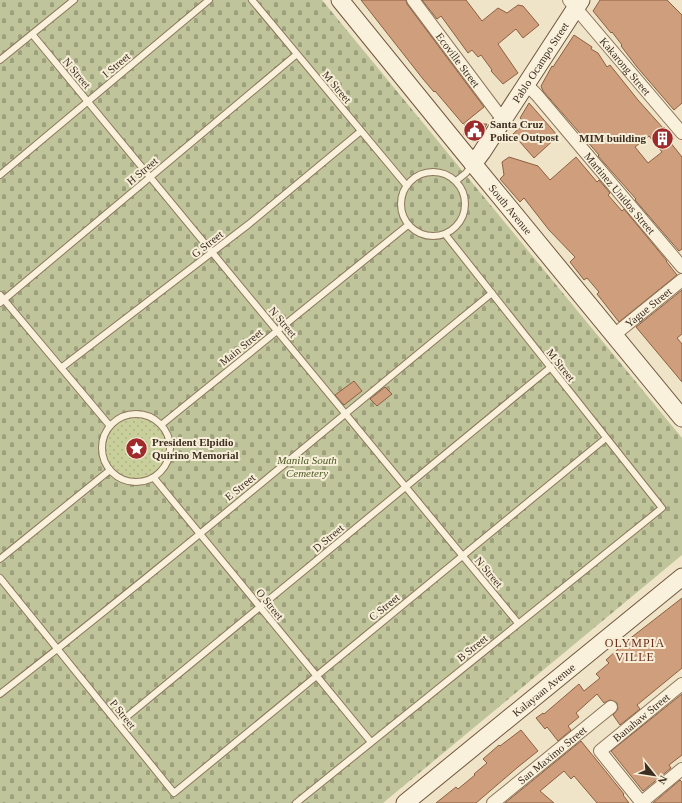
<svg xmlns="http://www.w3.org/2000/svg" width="682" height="803" viewBox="0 0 682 803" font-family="Georgia,serif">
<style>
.cemetery{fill:url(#cemetery-stones)}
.park{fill:url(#park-dots)}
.building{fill:#cf9f7d;stroke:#8d5f41;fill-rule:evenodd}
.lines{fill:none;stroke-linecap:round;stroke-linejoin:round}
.service-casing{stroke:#8d765c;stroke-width:8}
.minor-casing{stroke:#8d765c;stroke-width:14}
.secondary-casing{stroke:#6f573f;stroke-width:19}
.service{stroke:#faf1dc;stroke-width:6}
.minor{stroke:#faf1dc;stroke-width:12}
.secondary{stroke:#faf1dc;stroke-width:17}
.labels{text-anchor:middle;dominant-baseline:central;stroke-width:4;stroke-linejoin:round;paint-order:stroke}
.street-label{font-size:11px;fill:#3d2e20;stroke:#f7eed8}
.poi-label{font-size:11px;font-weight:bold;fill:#3d2e20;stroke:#f7eed8;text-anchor:start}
.park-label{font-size:11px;font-style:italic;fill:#4d5a26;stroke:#f7eed8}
.neighbourhood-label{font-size:12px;letter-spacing:1px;fill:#6b2e1e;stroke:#f7eed8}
</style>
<defs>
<pattern id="cemetery-stones" width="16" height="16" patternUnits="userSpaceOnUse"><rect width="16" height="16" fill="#bfc49a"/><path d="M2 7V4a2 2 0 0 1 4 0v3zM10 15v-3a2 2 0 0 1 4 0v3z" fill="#9ca07d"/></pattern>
<pattern id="park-dots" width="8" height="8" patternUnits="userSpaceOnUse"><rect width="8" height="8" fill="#c9cf9b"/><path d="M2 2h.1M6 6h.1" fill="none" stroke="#aeb285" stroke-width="1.8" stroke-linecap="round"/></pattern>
</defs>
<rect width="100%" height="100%" fill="#f0e4c8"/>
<path class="cemetery" d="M 0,0 L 322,0 L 682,438 L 682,555 L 383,803 L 0,803 Z"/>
<path class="park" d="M102 448a34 34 0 1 1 68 0a34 34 0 1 1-68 0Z"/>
<path class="building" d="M 361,0 L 406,0 L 407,4 L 484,107 L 463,124 L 435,91 L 434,92 L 423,79 Z
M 422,0 L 466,0 L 482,21 L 498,8 L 507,13 L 518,5 L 523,6 L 539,25 L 523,38 L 516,29 L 498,44 L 518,73 L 503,84 L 491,71 L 492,70 L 481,55 L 478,57 L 472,50 L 468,53 L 441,16 L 437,19 Z
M 600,0 L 667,0 L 682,15 L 682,103 L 674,110 L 637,67 L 621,46 L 622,45 L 612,32 L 611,33 L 593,11 Z
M 574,35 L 592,47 L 591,49 L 598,53 L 607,67 L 610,65 L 638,100 L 663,128 L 664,127 L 674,139 L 670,142 L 682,157 L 682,249 L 679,251 L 635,200 L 636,199 L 598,156 L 599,155 L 543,91 L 541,86 L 552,66 L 553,67 ZM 649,136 L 662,152 L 648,163 L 635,147 Z
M 529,103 L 558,136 L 534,158 L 513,134 L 525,123 L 520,118 Z
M 465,124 L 487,124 L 481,135 L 474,136 L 464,135 Z
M 509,157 L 538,166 L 550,180 L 576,157 L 597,182 L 599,180 L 610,193 L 608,195 L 622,211 L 624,209 L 667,261 L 666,261 L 677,275 L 619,322 L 597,294 L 599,292 L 587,278 L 584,280 L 570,262 L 575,257 L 549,230 L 524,198 L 520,202 L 500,179 L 504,175 L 502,162 Z
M 682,290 L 682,334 L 677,338 L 682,344 L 682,382 L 636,327 Z
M 354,381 L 362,391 L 344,405 L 335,395 Z
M 385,387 L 392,394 L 377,406 L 370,399 Z
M 682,598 L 682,668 L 637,705 L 640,709 L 620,725 L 613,715 L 618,709 L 617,703 L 610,700 L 604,703 L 597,694 L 576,713 L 579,717 L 568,726 L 571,730 L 558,741 L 547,727 L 545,729 L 536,718 L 543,713 L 544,714 L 579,684 L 584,691 L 600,678 L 596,674 L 609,663 L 606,660 L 628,640 Z
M 682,694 L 682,755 L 669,765 L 671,768 L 643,791 L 611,751 Z
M 521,730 L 538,751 L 518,767 L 476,803 L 436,803 L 456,787 L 458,789 L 475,775 L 474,774 L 487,763 L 483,759 L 499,745 L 500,746 Z
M 581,741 L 624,794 L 623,795 L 629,803 L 597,803 L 574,776 L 571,779 L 564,771 L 540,791 L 554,803 L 505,803 Z
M 680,780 L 682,782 L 682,803 L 653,803 Z"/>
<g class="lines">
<defs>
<path id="service" d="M 252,0 L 407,186
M 32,34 L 518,623
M 0,60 L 74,0
M401 204a32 32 0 1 1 64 0a32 32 0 1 1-64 0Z
M 0,175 L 209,0
M 456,181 L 466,173 L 473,164
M 0,295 L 110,426
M 0,303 L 297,54
M 61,368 L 249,224 L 361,131
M102 448a34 34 0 1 1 68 0a34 34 0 1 1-68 0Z
M 161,425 L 408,225
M 154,478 L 371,742
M 0,559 L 110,470
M 0,578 L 174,793 L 606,438
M 0,694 C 167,564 328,427 492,293
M 118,724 L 551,367
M 296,803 L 662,508 L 445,234"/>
<g id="minor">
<path id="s1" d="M 413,0 L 503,120"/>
<path id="s2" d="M 569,0 L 682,133"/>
<path id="s3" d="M 526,84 L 537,95 L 682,267"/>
<path id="s4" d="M 614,335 L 682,280"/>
<path d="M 642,802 L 682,769"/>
<path id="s5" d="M 493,803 L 611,707"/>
<path id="s6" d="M 642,803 L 600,751 L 682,684"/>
</g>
<g id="secondary">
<path id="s7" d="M 340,0 L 461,149 L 682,418"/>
<path id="s8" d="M 473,164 L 482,152 L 581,0"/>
<path id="s9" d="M 405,803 L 682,577"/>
</g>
</defs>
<use href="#service" class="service-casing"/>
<use href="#minor" class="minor-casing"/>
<use href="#secondary" class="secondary-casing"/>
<use href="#service" class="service"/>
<use href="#minor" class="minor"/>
<use href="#secondary" class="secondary"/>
</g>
<defs>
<symbol id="civic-disc" viewBox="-11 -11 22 22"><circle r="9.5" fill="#9e2a2b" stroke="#f7eed8"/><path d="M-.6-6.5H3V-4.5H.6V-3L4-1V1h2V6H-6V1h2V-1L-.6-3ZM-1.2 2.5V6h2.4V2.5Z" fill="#fff"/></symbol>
<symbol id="building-disc" viewBox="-11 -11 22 22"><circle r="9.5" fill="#9e2a2b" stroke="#f7eed8"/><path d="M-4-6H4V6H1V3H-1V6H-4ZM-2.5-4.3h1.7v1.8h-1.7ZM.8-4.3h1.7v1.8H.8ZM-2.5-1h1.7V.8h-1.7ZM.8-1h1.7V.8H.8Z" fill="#fff"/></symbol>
<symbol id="sight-disc" viewBox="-11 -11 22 22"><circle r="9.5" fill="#9e2a2b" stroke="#f7eed8"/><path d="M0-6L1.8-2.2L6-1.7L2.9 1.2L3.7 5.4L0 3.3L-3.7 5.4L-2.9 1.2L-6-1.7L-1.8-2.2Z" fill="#fff"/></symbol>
</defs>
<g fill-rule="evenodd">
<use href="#civic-disc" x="462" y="118" width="25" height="25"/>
<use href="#building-disc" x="650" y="126" width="25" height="25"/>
<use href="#sight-disc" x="124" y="436" width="25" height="25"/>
</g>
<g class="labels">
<g class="street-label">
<text stroke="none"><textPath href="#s1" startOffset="75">Ecoville Street</textPath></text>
<text stroke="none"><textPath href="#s8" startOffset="122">Pablo Ocampo Street</textPath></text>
<text transform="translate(116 65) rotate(-40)">I Street</text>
<text stroke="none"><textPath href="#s2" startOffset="87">Kakarong Street</textPath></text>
<text transform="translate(77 73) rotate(50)">N Street</text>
<text transform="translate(337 87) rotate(50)">M Street</text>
<text transform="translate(142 171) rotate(-40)">H Street</text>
<text stroke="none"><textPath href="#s3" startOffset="144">Martinez Unidos Street</textPath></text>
<text stroke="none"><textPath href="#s7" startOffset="270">South Avenue</textPath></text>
<text transform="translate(207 244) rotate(-38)">G Street</text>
<text stroke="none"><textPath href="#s4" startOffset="44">Yague Street</textPath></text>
<text transform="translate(283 322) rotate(50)">N Street</text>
<text transform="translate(241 347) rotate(-39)">Main Street</text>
<text transform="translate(561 365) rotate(52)">M Street</text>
<text transform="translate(240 487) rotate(-39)">E Street</text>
<text transform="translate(328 538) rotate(-40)">D Street</text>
<text transform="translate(489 572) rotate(50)">N Street</text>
<text transform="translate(270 604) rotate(51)">O Street</text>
<text transform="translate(384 607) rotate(-39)">C Street</text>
<text transform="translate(472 648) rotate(-39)">B Street</text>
<text stroke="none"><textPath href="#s9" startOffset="179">Kalayaan Avenue</textPath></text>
<text transform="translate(123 714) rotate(51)">P Street</text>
<text stroke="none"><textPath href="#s6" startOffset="120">Banahaw Street</textPath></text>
<text stroke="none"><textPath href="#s5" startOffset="76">San Maximo Street</textPath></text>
</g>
<g class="poi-label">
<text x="490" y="124">Santa Cruz<tspan x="490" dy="13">Police Outpost</tspan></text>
<text x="646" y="138" text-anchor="end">MIM building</text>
<text x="152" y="442">President Elpidio<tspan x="152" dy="13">Quirino Memorial</tspan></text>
</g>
<g class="park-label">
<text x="307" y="460">Manila South<tspan x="307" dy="13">Cemetery</tspan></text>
</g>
<g class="neighbourhood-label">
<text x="635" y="643">OLYMPIA<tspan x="635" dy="14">VILLE</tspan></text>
</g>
</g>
<g transform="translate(654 775) rotate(120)" stroke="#f7eed8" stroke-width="3" paint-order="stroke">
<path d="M0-3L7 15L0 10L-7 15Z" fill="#3d2e20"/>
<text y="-6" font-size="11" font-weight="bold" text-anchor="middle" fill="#3d2e20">N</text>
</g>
</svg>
